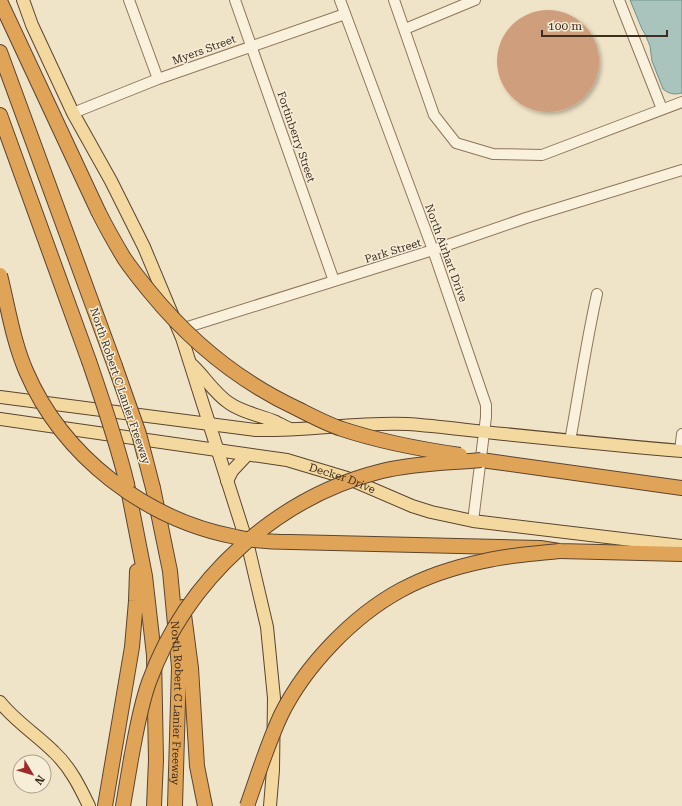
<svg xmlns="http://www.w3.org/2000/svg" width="682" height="806" viewBox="0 0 682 806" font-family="'Roboto Serif',serif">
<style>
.water{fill:#a9c4bc;stroke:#6f938a}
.building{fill:#cf9f7d;filter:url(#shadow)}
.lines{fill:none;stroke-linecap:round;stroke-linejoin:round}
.minor-casing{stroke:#8d765c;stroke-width:12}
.major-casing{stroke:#5b4430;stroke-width:14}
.highway-casing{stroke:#5b4430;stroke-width:16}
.minor{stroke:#faf1dc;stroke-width:10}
.major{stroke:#f3d9a0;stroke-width:12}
.highway{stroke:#e0a458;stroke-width:14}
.highway-bridge-casing{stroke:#5b4430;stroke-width:16;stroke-linecap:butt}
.highway-bridge{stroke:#e0a458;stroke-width:14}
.labels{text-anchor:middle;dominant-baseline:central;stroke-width:3;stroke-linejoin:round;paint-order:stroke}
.street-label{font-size:11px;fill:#3d2e20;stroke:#f7eed8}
</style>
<defs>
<filter id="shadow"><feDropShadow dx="2.5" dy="2.5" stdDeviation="2" flood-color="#0004"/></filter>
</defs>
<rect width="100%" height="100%" fill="#f0e4c8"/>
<path class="water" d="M 630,0 L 682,0 L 682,93 C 674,95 669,94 663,89 L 652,61 L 650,46 L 645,34 L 642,29 Z"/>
<path class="building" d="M497 61a51 51 0 1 1 102 0a51 51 0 1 1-102 0Z"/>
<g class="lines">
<defs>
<path id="minor" d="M 129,0 L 158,79
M 235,0 L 334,281
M 340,0 L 433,250 L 486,405 L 486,417 L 473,521
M 394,0 L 434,115 L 456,143 L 493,154 L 542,155 L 682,102
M 619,0 L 662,109
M 405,29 L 475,0
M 73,113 L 158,79 L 345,14
M 178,330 L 433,250 L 526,218 L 682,170
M 570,441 C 579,392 586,343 597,294
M 680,451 L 682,434"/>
<g id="major">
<path d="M 23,0 L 32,25 L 73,113 L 111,181 L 144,247 L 182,338 L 248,546 L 267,627 L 274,698 L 273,770 L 270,806"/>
<path d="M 192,365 C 205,377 214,393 229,403 C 243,413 260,415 276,422 C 280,424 285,427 290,429"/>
<path d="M 0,397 L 256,430 C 306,431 357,422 407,424 C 440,426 472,431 504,434 C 563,440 622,446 682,451"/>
<path id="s1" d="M 0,419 L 287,460 L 347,478 L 412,506 L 431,512 L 473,521 L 682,546"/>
<path d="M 227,481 L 232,471 L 247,455"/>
<path d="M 0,702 C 15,721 37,735 54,752 C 70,767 80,787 89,806"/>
</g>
<g id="highway">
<path d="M 0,1 L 98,211"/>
<path d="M 0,52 L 115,366"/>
<path d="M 0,115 L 89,361"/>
<path d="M 481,460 L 682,488"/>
<path d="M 127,484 L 145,576 L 154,655 L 156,760 L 154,806"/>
<path id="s2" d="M 153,488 L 170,571 L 179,667 L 175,806"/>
<path d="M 291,542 L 540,548 L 559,551 L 682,554"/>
<path d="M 183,607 L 191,668 L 197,766 L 205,806"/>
<path d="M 105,806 L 132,647 L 136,601 L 137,571"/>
<path d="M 123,806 L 131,759"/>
</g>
</defs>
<use href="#minor" class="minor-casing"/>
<use href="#major" class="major-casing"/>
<use href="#highway" class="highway-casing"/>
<use href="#minor" class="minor"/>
<use href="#major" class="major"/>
<use href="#highway" class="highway"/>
<defs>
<path id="highway-bridge" d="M 98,211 C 106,227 115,243 124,258 C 132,270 141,281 150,292 C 190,341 240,382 298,409 C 312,416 327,424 342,429 C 381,442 419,449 460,455
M 0,275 C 8,307 13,341 26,371 C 63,457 146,520 236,537 C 254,541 272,542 291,542
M 89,361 C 103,402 117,442 127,484
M 115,366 L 139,434 L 153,488
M 131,759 C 136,733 140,707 149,682 C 186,580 276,497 382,471 C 415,463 448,463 481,460
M 247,806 C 258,775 267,745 281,715 C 305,666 353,616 401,590 C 427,576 455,567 484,561 C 508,555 534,554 559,551"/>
</defs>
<use href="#highway-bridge" class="highway-bridge-casing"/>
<use href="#highway-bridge" class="highway-bridge"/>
</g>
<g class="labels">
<g class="street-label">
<text transform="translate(204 50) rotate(-20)">Myers Street</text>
<text transform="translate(296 137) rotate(71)">Fortinberry Street</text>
<text transform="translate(393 251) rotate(-17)">Park Street</text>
<text transform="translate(446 253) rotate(70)">North Airhart Drive</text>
<text transform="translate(120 386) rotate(71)">North Robert C Lanier Freeway</text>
<text stroke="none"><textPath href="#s1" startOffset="348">Decker Drive</textPath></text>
<text stroke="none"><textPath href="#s2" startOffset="217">North Robert C Lanier Freeway</textPath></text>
</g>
</g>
<g transform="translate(32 774) rotate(128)"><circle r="19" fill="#f7eed8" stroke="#ada18e"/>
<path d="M0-3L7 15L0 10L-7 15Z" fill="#9e2a2b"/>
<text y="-6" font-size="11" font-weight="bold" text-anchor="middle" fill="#3d2e20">N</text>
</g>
<path d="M542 30v6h125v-6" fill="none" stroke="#3d2e20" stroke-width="2"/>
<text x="548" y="30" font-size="12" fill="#3d2e20" stroke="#f7eed8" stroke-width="3" paint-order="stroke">100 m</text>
</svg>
